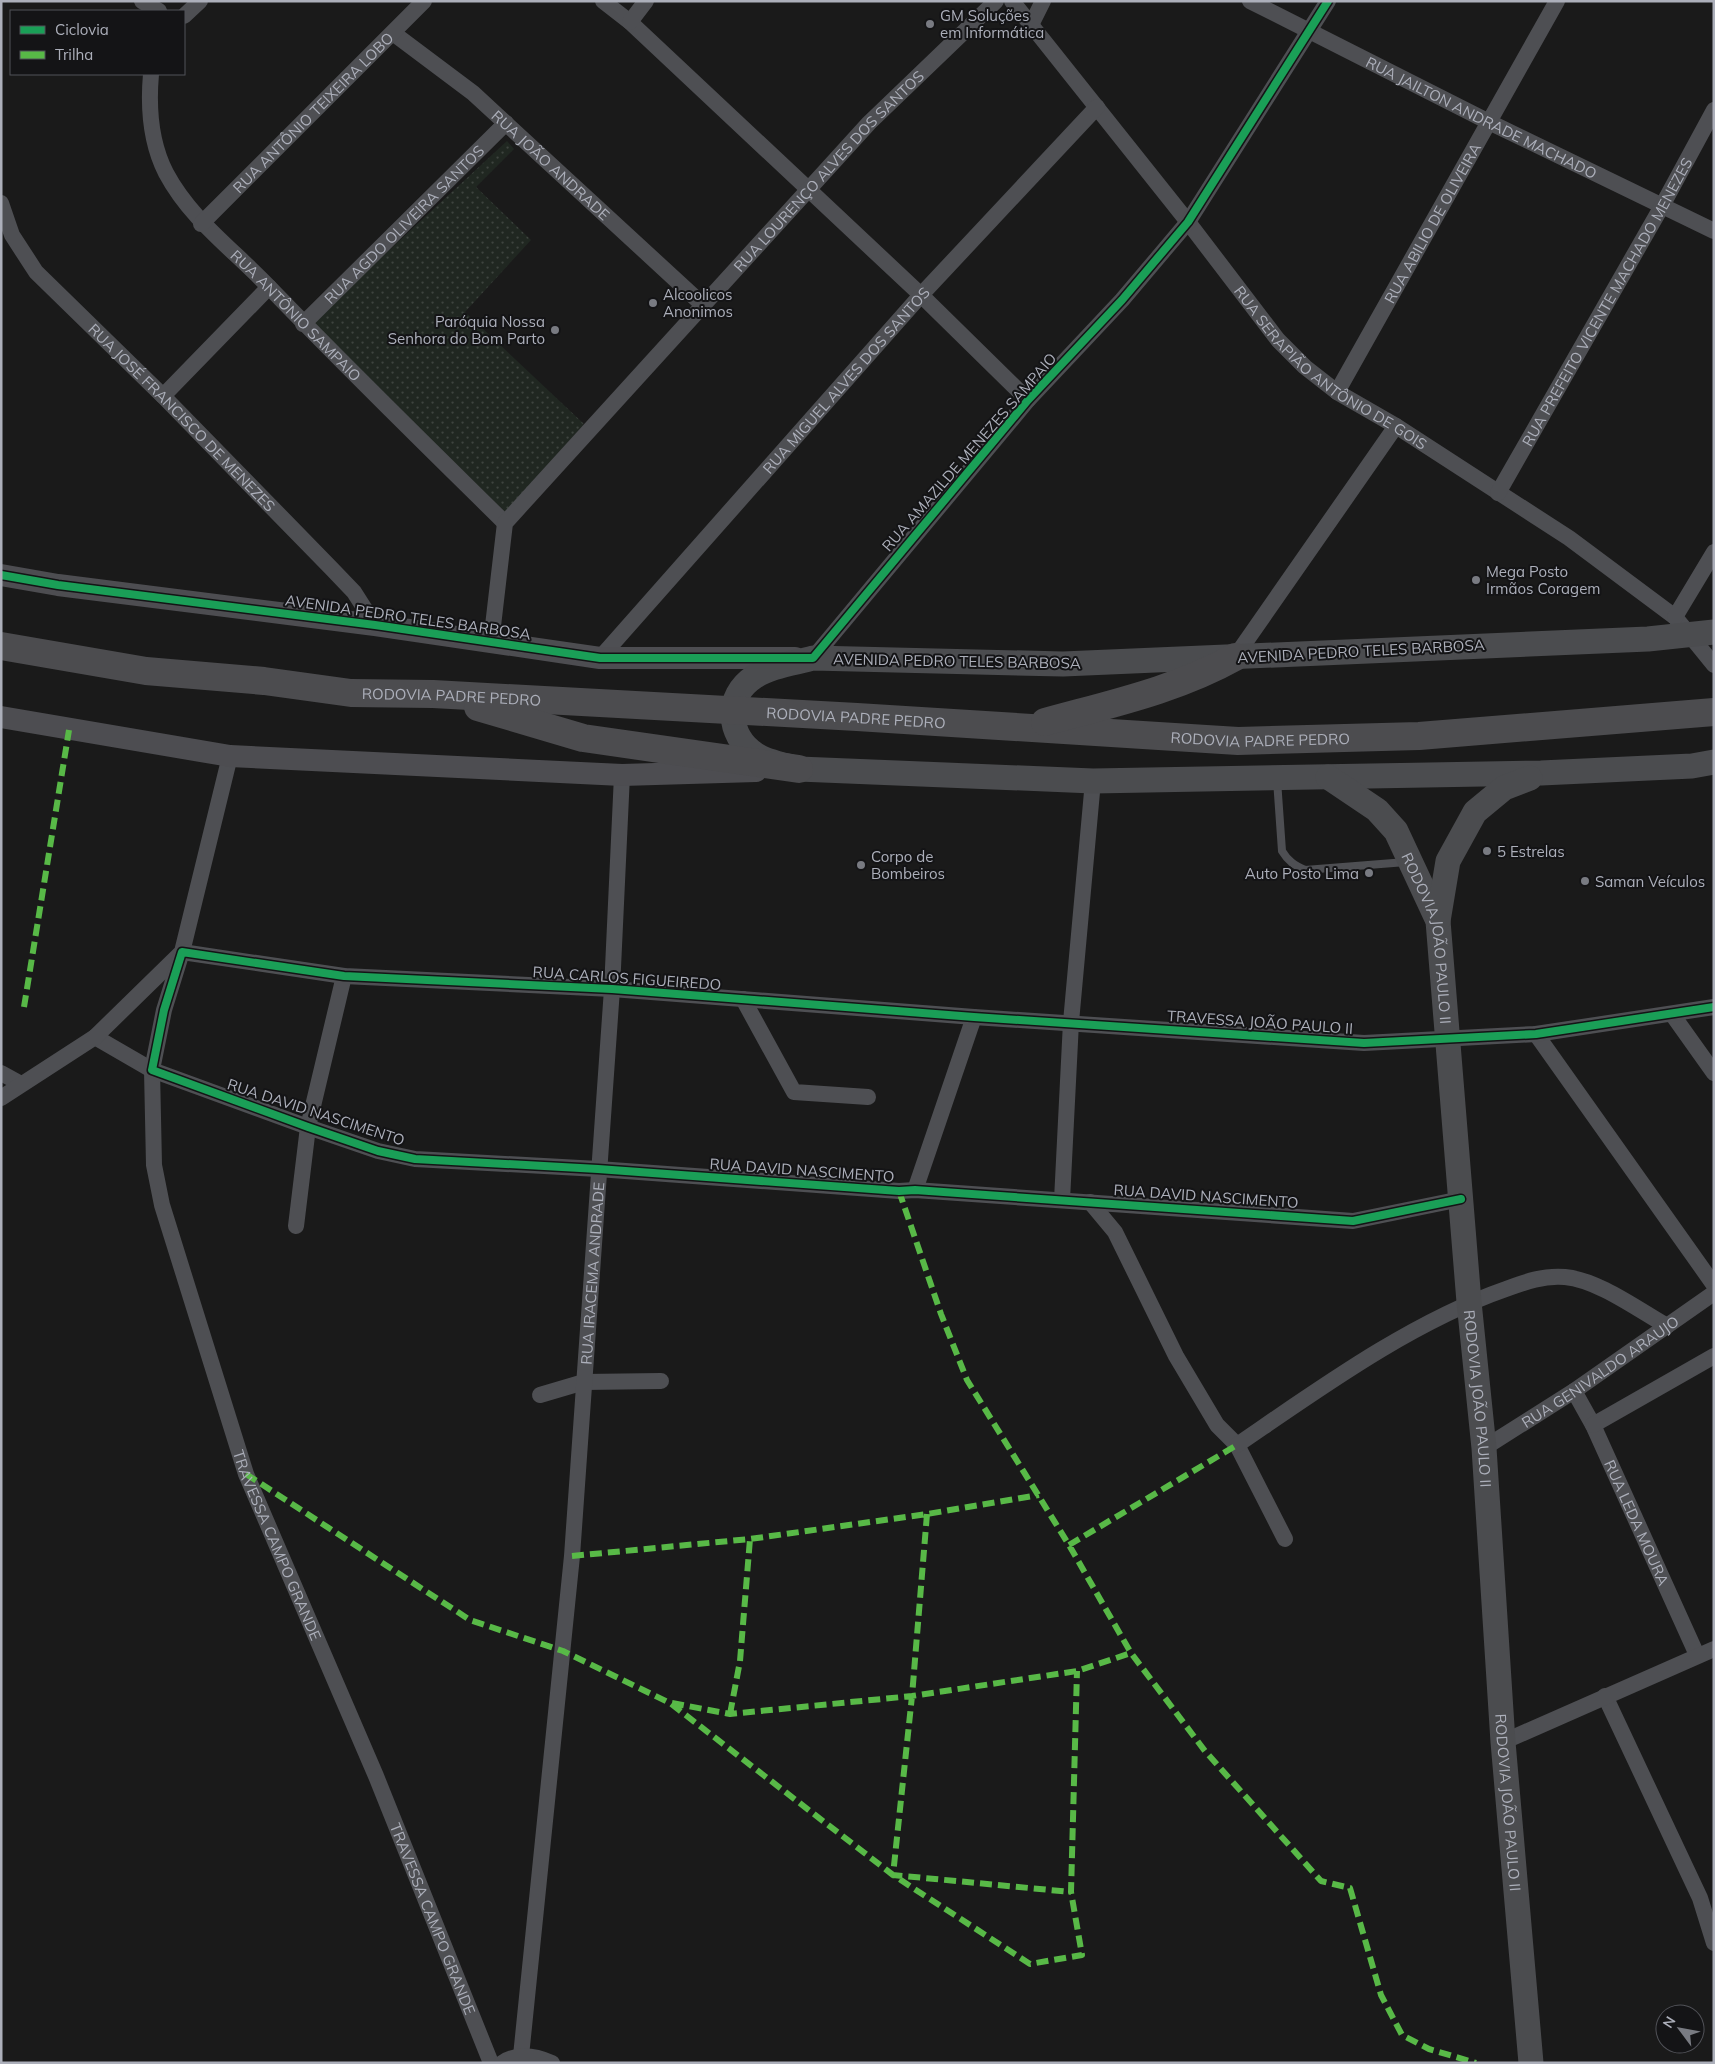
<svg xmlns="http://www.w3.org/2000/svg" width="1715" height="2064" viewBox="0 0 1715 2064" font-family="Mulish,sans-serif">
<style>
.park{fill:url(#park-dots)}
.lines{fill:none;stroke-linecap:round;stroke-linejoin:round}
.lane{stroke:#4e4f53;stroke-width:8}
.street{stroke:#4e4f53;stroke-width:16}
.secondary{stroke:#4d4d51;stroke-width:22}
.primary{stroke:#4b4c4f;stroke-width:25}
.highway{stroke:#4c4c4f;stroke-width:28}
.quiet{stroke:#58b947;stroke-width:6;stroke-dasharray:12 6;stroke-linecap:butt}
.cycleway-casing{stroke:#141416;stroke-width:11}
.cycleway{stroke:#1a9f57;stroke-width:8}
.poi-dot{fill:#797b82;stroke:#141416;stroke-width:2}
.labels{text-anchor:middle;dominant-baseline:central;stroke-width:4;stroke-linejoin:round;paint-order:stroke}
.poi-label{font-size:15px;fill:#acafba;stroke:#141416;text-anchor:start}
.street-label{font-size:15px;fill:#acafba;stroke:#141416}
</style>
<defs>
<pattern id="park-dots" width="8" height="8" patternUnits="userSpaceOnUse" patternTransform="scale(1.25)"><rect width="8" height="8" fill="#202721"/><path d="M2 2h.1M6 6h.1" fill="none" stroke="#3e443f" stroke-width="1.8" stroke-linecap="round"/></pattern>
</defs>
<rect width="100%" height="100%" fill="#1a1a1a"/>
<path class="park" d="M 507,141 L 514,149 L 476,187 L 531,240 L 465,312 L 584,424 L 506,513 L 307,326 Z"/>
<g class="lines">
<path class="lane" d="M 1277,780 L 1282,851 C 1288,861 1294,865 1305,870 L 1406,862"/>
<g class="street">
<path d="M 142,1 L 159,11"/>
<path d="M 603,1 L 630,22 L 921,295 L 1028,400"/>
<path id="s1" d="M 1012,1 L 1188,222 L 1278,340 L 1305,367 L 1337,392 L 1396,426 L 1569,538 L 1675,617 L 1714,665"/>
<path id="s2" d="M 1250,1 L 1489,122 L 1714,231"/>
<path d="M 184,16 L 200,1"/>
<path d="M 630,22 L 646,1"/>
<path d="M 1032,23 L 1043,1"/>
<path id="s3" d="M 393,33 L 473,93 L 703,305"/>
<path id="s4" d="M 151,74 C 148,108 150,142 166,173 C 191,220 234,250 270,288 C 347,368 426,445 505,523"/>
<path id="s5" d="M 1,203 L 12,235 L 36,272 L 163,396 L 331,568 L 354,592 L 375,625"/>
<path id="s6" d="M 201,224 L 424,1"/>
<path id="s7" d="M 303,324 L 506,123"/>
<path id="s8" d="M 1337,392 L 1557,1"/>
<path d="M 163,396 L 269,287"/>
<path id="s9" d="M 1498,493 L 1662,206 L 1714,110"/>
<path d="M 1675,617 L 1714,552"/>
<path id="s10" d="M 491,643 L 505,523 L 869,123 L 996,1"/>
<path d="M 1235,657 L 1396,426"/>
<path id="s11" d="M 600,658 L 921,295 L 1097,107"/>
<path d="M 813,658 L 1028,400 L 1122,300 L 1188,222 L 1328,1"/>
<path d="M 743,999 L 794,1092 L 868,1097"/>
<path d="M 1672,1014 L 1714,1073"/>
<path d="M 1536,1034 L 1714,1285"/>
<path id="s12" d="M 95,1037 L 152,1070 L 154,1165 L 162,1205 L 246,1474 L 376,1776 L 491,2063"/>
<path d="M 1,1073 L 21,1084"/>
<path d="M 1,1098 L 95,1037 L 182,952 L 230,756"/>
<path d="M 915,1190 L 974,1017"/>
<path d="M 1461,1199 L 1353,1221 L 915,1190 L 899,1191 L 598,1169 L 415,1159 L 378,1151 L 308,1127 L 152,1070 L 164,1010 L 182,952 L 344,976 L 612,989 L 974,1017 L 1364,1043 L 1536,1034 L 1714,1007"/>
<path d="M 1062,1200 L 1071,1022 L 1093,781"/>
<path d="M 1090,1202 L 1115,1232 L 1176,1356 L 1217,1425 L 1237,1445 L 1285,1539"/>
<path d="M 296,1226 L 308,1127 L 344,976"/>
<path id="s13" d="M 1574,1391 L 1593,1425 L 1697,1655"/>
<path d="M 540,1395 L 584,1382 L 661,1381"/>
<path d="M 1593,1425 L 1714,1356"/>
<path d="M 1237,1445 C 1319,1389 1411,1322 1506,1289 C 1525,1282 1544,1275 1565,1277 C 1598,1280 1637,1309 1667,1326"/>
<path id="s14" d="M 1484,1448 L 1574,1391 L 1714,1293"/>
<path d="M 1605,1696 L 1700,1898 L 1714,1943"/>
<path d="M 1503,1742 L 1714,1649"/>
<path id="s15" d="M 521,2056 L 572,1556 L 612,989 L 622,775"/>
<path d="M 502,2063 C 518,2052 536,2056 552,2063"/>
</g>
<path class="secondary" d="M 1,575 L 58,585 L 375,625 L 600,658 L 795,658
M 1,717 L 230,756 L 622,775 L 756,771"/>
<g class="primary">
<path d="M 1714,632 L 1648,639 L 1063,664 L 813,658 C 795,663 770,666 754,677 C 725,696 727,735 755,754 C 766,762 786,765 799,769 L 1093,781 L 1541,773 L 1692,766 L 1714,762"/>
<path id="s16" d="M 1328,777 L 1377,810 L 1396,831 L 1438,921 L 1469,1302 L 1484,1448 L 1503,1742 L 1531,2063"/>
<path d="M 1438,921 L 1448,861 L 1475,812 L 1504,788 L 1530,778"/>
</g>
<g class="highway">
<path id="s17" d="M 1,646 L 146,671 L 264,681 L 351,693 L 433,694 L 857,717 L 1238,741 L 1419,736 L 1714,712"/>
<path d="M 478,707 L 583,738 L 799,769"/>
<path d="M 1045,722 C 1110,704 1176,690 1235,657"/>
</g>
<path class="quiet" d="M 24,1007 L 69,730
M 899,1191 L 941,1314 L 967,1380 L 1069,1545 L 1131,1653 L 1205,1751 L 1321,1881 L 1350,1888 L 1381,1995 L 1402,2035 L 1429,2049 L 1476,2063
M 246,1474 L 470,1620 L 563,1651 L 670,1703 L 893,1875 L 1030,1964 L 1082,1955 L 1071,1892 L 1077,1671
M 927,1514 L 912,1696 L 893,1875 L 1071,1892
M 1069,1545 L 1237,1445
M 572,1556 L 750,1539 L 927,1514 L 1039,1495
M 672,1703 L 730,1714 L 912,1696 L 1077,1671 L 1131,1653
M 730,1714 L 740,1661 L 750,1539"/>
<defs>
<path id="cycleway" d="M 1,575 L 58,585 L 375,625 L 600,658 L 813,658 L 1028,400 L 1122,300 L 1188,222 L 1328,1
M 1461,1199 L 1353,1221 L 915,1190 L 899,1191 L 598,1169 L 415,1159 L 378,1151 L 308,1127 L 152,1070 L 164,1010 L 182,952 L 344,976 L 612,989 L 974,1017 L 1364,1043 L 1536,1034 L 1714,1007"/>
</defs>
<use href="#cycleway" class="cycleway-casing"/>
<use href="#cycleway" class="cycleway"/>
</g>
<g class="poi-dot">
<circle cx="930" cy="24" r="5"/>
<circle cx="653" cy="303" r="5"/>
<circle cx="555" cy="330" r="5"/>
<circle cx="1476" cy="580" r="5"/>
<circle cx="1487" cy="851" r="5"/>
<circle cx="861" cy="865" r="5"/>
<circle cx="1369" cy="873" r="5"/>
<circle cx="1585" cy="881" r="5"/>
</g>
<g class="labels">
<g class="poi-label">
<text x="940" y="15">GM Soluções<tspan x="940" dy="17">em Informática</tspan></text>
<text x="663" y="294">Alcoolicos<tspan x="663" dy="17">Anonimos</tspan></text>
<text x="545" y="321" text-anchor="end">Paróquia Nossa<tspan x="545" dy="17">Senhora do Bom Parto</tspan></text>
<text x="1486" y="571">Mega Posto<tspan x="1486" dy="17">Irmãos Coragem</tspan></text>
<text x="1497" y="851">5 Estrelas</text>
<text x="871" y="856">Corpo de<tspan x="871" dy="17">Bombeiros</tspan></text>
<text x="1359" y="873" text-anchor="end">Auto Posto Lima</text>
<text x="1595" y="881">Saman Veículos</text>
</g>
<g class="street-label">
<text stroke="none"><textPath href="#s6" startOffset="158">RUA ANTÔNIO TEIXEIRA LOBO</textPath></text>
<text stroke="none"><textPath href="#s2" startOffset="259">RUA JAILTON ANDRADE MACHADO</textPath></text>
<text stroke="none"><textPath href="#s3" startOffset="206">RUA JOÃO ANDRADE</textPath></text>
<text stroke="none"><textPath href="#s10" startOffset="599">RUA LOURENÇO ALVES DOS SANTOS</textPath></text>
<text stroke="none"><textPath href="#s8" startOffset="194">RUA ABILIO DE OLIVEIRA</textPath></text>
<text stroke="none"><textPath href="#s7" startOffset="142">RUA AGDO OLIVEIRA SANTOS</textPath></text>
<text stroke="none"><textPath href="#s9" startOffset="220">RUA PREFEITO VICENTE MACHADO MENEZES</textPath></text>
<text stroke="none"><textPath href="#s4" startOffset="295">RUA ANTÔNIO SAMPAIO</textPath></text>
<text stroke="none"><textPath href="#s1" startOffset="489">RUA SERAPIÃO ANTÔNIO DE GOIS</textPath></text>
<text stroke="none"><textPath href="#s11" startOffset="371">RUA MIGUEL ALVES DOS SANTOS</textPath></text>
<text stroke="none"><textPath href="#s5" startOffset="284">RUA JOSÉ FRANCISCO DE MENEZES</textPath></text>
<text transform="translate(969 452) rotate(-49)">RUA AMAZILDE MENEZES SAMPAIO</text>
<text transform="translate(408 617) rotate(8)">AVENIDA PEDRO TELES BARBOSA</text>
<text transform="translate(1361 651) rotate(-3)">AVENIDA PEDRO TELES BARBOSA</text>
<text transform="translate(957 661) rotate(1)">AVENIDA PEDRO TELES BARBOSA</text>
<text stroke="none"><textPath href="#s17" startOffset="454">RODOVIA PADRE PEDRO</textPath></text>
<text stroke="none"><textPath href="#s17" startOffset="859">RODOVIA PADRE PEDRO</textPath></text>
<text stroke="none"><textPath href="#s17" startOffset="1264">RODOVIA PADRE PEDRO</textPath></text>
<text stroke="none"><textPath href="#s16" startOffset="201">RODOVIA JOÃO PAULO II</textPath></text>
<text transform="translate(627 978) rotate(4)">RUA CARLOS FIGUEIREDO</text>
<text transform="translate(1260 1022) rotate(4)">TRAVESSA JOÃO PAULO II</text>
<text transform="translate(316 1112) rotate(18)">RUA DAVID NASCIMENTO</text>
<text transform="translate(802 1170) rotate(4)">RUA DAVID NASCIMENTO</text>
<text transform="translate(1206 1196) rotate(4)">RUA DAVID NASCIMENTO</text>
<text stroke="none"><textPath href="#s15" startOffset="786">RUA IRACEMA ANDRADE</textPath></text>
<text stroke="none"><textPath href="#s14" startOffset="139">RUA GENIVALDO ARAUJO</textPath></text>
<text stroke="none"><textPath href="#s16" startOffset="666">RODOVIA JOÃO PAULO II</textPath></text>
<text stroke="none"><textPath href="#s13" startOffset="146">RUA LEDA MOURA</textPath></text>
<text stroke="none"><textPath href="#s12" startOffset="561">TRAVESSA CAMPO GRANDE</textPath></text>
<text stroke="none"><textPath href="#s16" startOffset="1071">RODOVIA JOÃO PAULO II</textPath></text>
<text stroke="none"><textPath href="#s12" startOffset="966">TRAVESSA CAMPO GRANDE</textPath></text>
</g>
</g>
<rect width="1715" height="2064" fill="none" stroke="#acafba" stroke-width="5"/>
<rect x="10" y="10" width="175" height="65" fill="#141416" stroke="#515258"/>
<rect x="20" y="26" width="25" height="8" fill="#1a9f57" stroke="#515258"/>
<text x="55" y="35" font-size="15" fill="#acafba">Ciclovia</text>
<rect x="20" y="51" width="25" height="8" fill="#58b947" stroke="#515258"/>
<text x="55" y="60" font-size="15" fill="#acafba">Trilha</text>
<g transform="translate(1680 2029) rotate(302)"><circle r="24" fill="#141416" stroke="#515258"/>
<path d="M0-4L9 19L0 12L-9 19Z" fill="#797b82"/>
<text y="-8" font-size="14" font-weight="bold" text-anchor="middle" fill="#acafba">N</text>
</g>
</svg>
